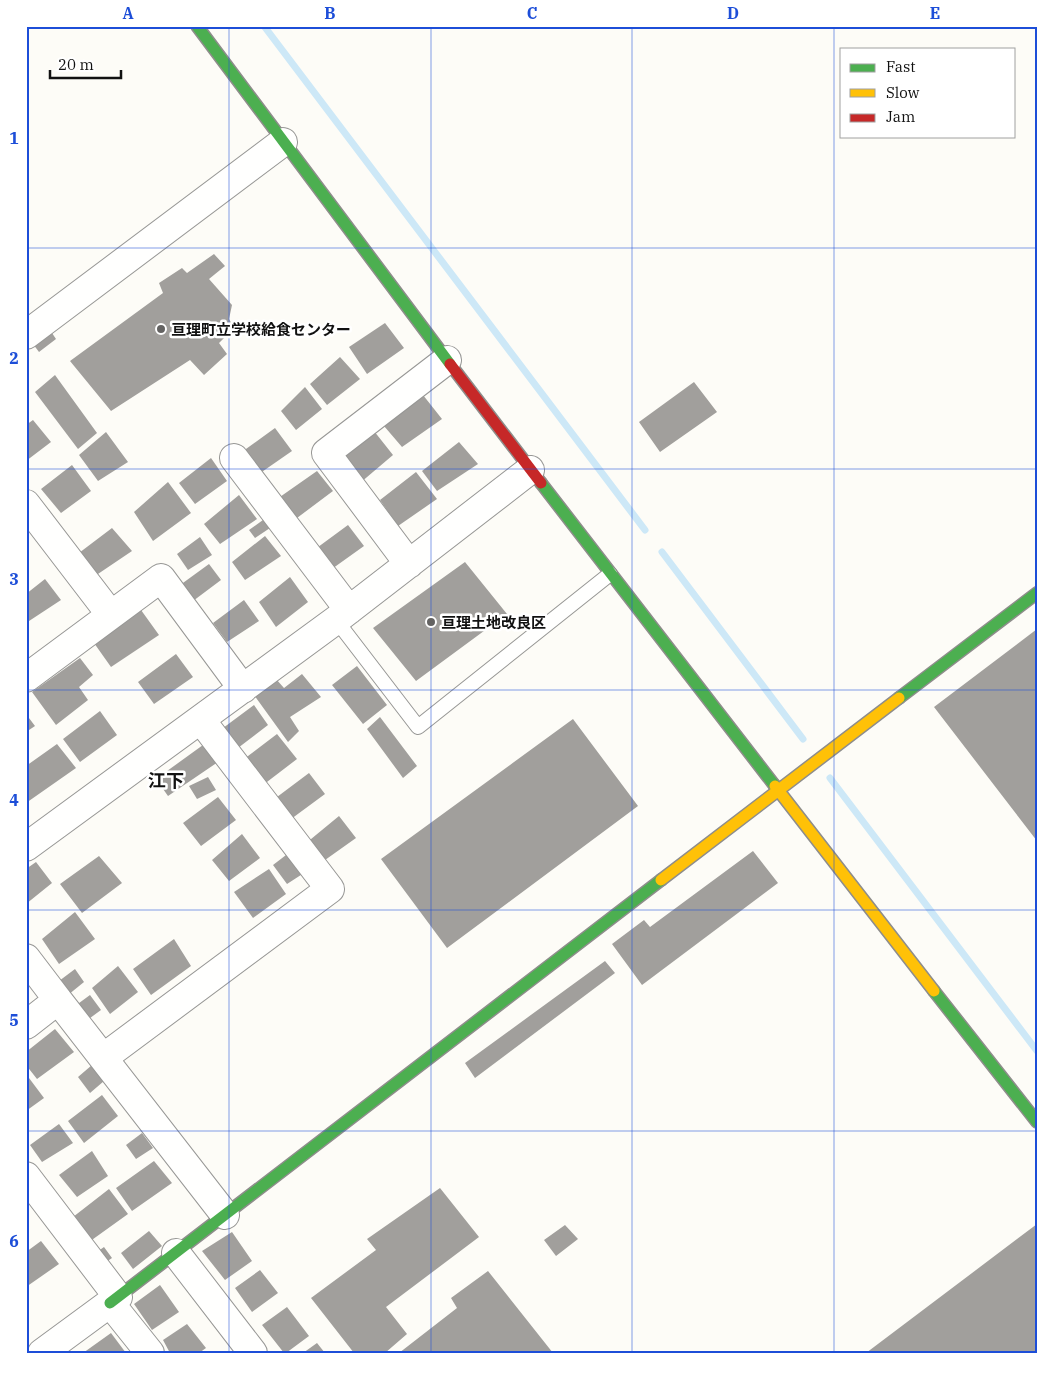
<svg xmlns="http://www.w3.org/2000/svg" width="1063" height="1379" viewBox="0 0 1063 1379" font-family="'IBM Plex Serif','Noto Sans JP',serif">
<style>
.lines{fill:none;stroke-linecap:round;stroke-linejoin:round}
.stream{stroke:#cde8f7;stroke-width:7}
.building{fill:#a19f9c}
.lane-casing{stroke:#979795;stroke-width:16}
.street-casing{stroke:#979795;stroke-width:30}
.fast-casing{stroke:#8e8d8b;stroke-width:14}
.slow-casing{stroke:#8e8d8b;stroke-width:14}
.jam-casing{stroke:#8e8d8b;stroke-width:14}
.lane{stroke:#fffffe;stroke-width:14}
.street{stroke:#fffffe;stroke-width:28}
.fast{stroke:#4caf50;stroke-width:11}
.slow{stroke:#ffc107;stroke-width:11}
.jam{stroke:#c62828;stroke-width:11}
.grid{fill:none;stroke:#1d4ed8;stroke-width:1;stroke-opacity:0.55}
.poi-dot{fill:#646362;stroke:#fff;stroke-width:2}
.labels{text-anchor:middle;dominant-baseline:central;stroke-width:5;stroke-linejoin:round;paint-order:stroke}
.poi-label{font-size:15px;font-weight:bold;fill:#111;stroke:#fff;text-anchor:start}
.quarter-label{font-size:18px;font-weight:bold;fill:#111;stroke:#fff}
.neatline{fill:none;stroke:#1d4ed8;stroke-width:2}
.grid-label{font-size:16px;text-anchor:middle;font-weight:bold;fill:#1d4ed8}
</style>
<rect width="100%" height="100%" fill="#fdfcf7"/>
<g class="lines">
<path class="stream" d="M 264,26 L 645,530
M 662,552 L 803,739
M 830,778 L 1037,1051"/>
</g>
<path class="building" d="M 214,254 L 225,266 L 209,279 L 232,305 L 229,319 L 234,328 L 219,343 L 227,354 L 204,375 L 190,360 L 111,411 L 70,361 L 163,293 L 159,283 L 182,268 L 187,273 Z
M 385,323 L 404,348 L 367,374 L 349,347 Z
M 50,330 L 56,339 L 39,352 L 33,344 Z
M 340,357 L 360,379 L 327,405 L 310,384 Z
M 55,375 L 97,433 L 78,449 L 35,392 Z
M 694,382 L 717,412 L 660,452 L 639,422 Z
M 305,387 L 322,409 L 296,430 L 281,411 Z
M 423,395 L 442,419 L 402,447 L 384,426 Z
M 33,420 L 51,442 L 26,461 L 26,425 Z
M 275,428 L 292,451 L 256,476 L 239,454 Z
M 374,431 L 393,455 L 360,483 L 341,458 Z
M 106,432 L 128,462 L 98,481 L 79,455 Z
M 459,442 L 478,464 L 437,491 L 422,471 Z
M 211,458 L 227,481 L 195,504 L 179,483 Z
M 72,465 L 91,491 L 61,513 L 41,489 Z
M 317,471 L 333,491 L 293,521 L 277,499 Z
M 416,472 L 437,499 L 398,526 L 380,500 Z
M 168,482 L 191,513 L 153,541 L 134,512 Z
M 239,495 L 257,519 L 220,544 L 204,524 Z
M 263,520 L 270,528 L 255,538 L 249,530 Z
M 348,525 L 364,546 L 329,571 L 314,550 Z
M 112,528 L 132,551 L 92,578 L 75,556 Z
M 265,536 L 281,556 L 245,580 L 232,562 Z
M 200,537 L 212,555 L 188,570 L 177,554 Z
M 465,562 L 507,614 L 416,681 L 373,628 Z
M 209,564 L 221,580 L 189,604 L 176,588 Z
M 290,577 L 308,602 L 276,627 L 259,602 Z
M 45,579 L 61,600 L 26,623 L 26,594 Z
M 244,600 L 259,621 L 227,642 L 213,623 Z
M 141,610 L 159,635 L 111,667 L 94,643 Z
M 1037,629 L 1037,841 L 934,707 Z
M 176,654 L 193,677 L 154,704 L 138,682 Z
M 80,658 L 93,675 L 79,687 L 88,700 L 56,725 L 32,692 Z
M 357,666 L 387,705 L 363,724 L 332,685 Z
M 302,674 L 321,697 L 290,717 L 299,731 L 288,742 L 254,695 L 276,679 L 284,688 Z
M 254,705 L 268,725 L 234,751 L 219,731 Z
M 100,711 L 117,735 L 80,762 L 63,739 Z
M 26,714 L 35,726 L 26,732 Z
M 380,717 L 417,766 L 403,778 L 367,729 Z
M 573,719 L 638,806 L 447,948 L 381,859 Z
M 277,734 L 297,759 L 263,785 L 244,759 Z
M 57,744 L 76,768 L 26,803 L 26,766 Z
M 203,745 L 218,762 L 168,796 L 156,779 Z
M 309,773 L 325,794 L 287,822 L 273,800 Z
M 208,777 L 216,790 L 197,799 L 189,786 Z
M 218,797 L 236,820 L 201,846 L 183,823 Z
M 339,816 L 356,838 L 318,865 L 305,844 Z
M 242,834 L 260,858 L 229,881 L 212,860 Z
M 753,851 L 778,883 L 642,985 L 612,944 L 644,920 L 650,927 Z
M 290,852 L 304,873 L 287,884 L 273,865 Z
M 99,856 L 122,883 L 82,913 L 60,884 Z
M 36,862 L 52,883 L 26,904 L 26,869 Z
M 269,869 L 286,894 L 253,918 L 234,892 Z
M 75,912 L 95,939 L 59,964 L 42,939 Z
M 174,939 L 191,966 L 151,995 L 133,969 Z
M 605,961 L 615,973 L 475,1078 L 465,1063 Z
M 118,966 L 138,992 L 110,1014 L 92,988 Z
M 75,969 L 84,982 L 68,995 L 59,981 Z
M 90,995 L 101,1010 L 86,1021 L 75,1006 Z
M 55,1029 L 74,1052 L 37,1079 L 26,1065 L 26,1052 Z
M 92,1065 L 104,1081 L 90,1093 L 78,1077 Z
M 26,1074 L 44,1098 L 26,1111 Z
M 102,1095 L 118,1116 L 84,1143 L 68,1121 Z
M 59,1124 L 73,1143 L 42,1162 L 30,1145 Z
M 142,1133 L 153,1148 L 136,1159 L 126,1145 Z
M 92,1151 L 108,1176 L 77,1197 L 59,1175 Z
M 154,1161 L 172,1183 L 132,1211 L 116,1188 Z
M 440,1188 L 479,1237 L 386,1307 L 407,1334 L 385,1353 L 354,1353 L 311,1298 L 376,1250 L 367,1239 Z
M 109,1189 L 128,1214 L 89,1242 L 73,1217 Z
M 1037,1224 L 1037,1353 L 866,1353 Z
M 565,1225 L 578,1239 L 556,1256 L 544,1240 Z
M 149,1231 L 162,1246 L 133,1269 L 121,1253 Z
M 232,1232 L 252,1261 L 225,1280 L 202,1251 Z
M 41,1241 L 59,1264 L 26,1287 L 26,1252 Z
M 104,1247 L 112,1258 L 103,1264 L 94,1254 Z
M 260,1270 L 278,1293 L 252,1312 L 235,1288 Z
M 488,1271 L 553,1353 L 399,1353 L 457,1308 L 451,1298 Z
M 160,1285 L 179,1312 L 152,1330 L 134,1304 Z
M 287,1307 L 309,1336 L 286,1353 L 284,1353 L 262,1325 Z
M 187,1324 L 206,1348 L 199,1353 L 170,1353 L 163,1340 Z
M 111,1333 L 126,1353 L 83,1353 Z
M 317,1343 L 325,1353 L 303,1353 Z"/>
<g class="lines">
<defs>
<path id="lane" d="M 336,620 L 418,727 L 610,574"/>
<path id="street" d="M 26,335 L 283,142
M 234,458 L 349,610
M 26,504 L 111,615 L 26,678
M 409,564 L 326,453 L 447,360
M 111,615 L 161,578 L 243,689
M 26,847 L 336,620 L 530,470
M 26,958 L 58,1000 L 26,1025
M 58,1000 L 225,1215
M 103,1058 L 330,889 L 201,720
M 26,1176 L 118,1297
M 176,1253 L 253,1353
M 42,1353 L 110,1303 L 150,1353"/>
<path id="fast" d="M 197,26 L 450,364
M 541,483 L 775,786
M 899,698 L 1037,593
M 934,991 L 1037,1122
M 110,1303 L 661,880"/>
<path id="slow" d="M 775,786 L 934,991
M 661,880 L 899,698"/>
<path id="jam" d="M 450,364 L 541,483"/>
</defs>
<use href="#lane" class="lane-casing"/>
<use href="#street" class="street-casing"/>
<use href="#fast" class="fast-casing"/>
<use href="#slow" class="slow-casing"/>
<use href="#jam" class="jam-casing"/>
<use href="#lane" class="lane"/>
<use href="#street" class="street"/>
<use href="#fast" class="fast"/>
<use href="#slow" class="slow"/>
<use href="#jam" class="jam"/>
</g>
<path class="grid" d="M 229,26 L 229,1353M 431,26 L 431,1353M 632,26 L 632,1353M 834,26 L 834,1353M 26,248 L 1037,248M 26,469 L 1037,469M 26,690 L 1037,690M 26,910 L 1037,910M 26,1131 L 1037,1131"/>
<g class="poi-dot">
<circle cx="161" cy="329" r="5"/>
<circle cx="431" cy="622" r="5"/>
</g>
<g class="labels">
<g class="poi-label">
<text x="171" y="329">亘理町立学校給食センター</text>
<text x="441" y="622">亘理土地改良区</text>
</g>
<g class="quarter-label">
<text x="166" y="780">江下</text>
</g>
</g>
<rect width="1063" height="1379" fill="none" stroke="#ffffff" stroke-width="55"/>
<rect x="840" y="48" width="175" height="90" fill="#ffffff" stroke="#a0a0a0"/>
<rect x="850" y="64" width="25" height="8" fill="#4caf50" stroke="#a0a0a0"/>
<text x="886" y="72" font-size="15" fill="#111111">Fast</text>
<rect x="850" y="89" width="25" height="8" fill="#ffc107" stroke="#a0a0a0"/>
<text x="886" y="98" font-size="15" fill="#111111">Slow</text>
<rect x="850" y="114" width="25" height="8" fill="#c62828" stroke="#a0a0a0"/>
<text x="886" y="122" font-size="15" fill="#111111">Jam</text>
<path d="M50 70v8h71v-8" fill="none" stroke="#111111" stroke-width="2.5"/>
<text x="58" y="70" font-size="15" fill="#111111" stroke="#ffffff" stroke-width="4" paint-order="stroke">20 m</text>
<rect x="28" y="28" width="1008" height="1324" class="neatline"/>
<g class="grid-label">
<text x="128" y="19">A</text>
<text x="330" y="19">B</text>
<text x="532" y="19">C</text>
<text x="733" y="19">D</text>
<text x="935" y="19">E</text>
<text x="14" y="144">1</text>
<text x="14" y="364">2</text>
<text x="14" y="585">3</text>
<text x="14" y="806">4</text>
<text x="14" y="1026">5</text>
<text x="14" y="1247">6</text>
</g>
</svg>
